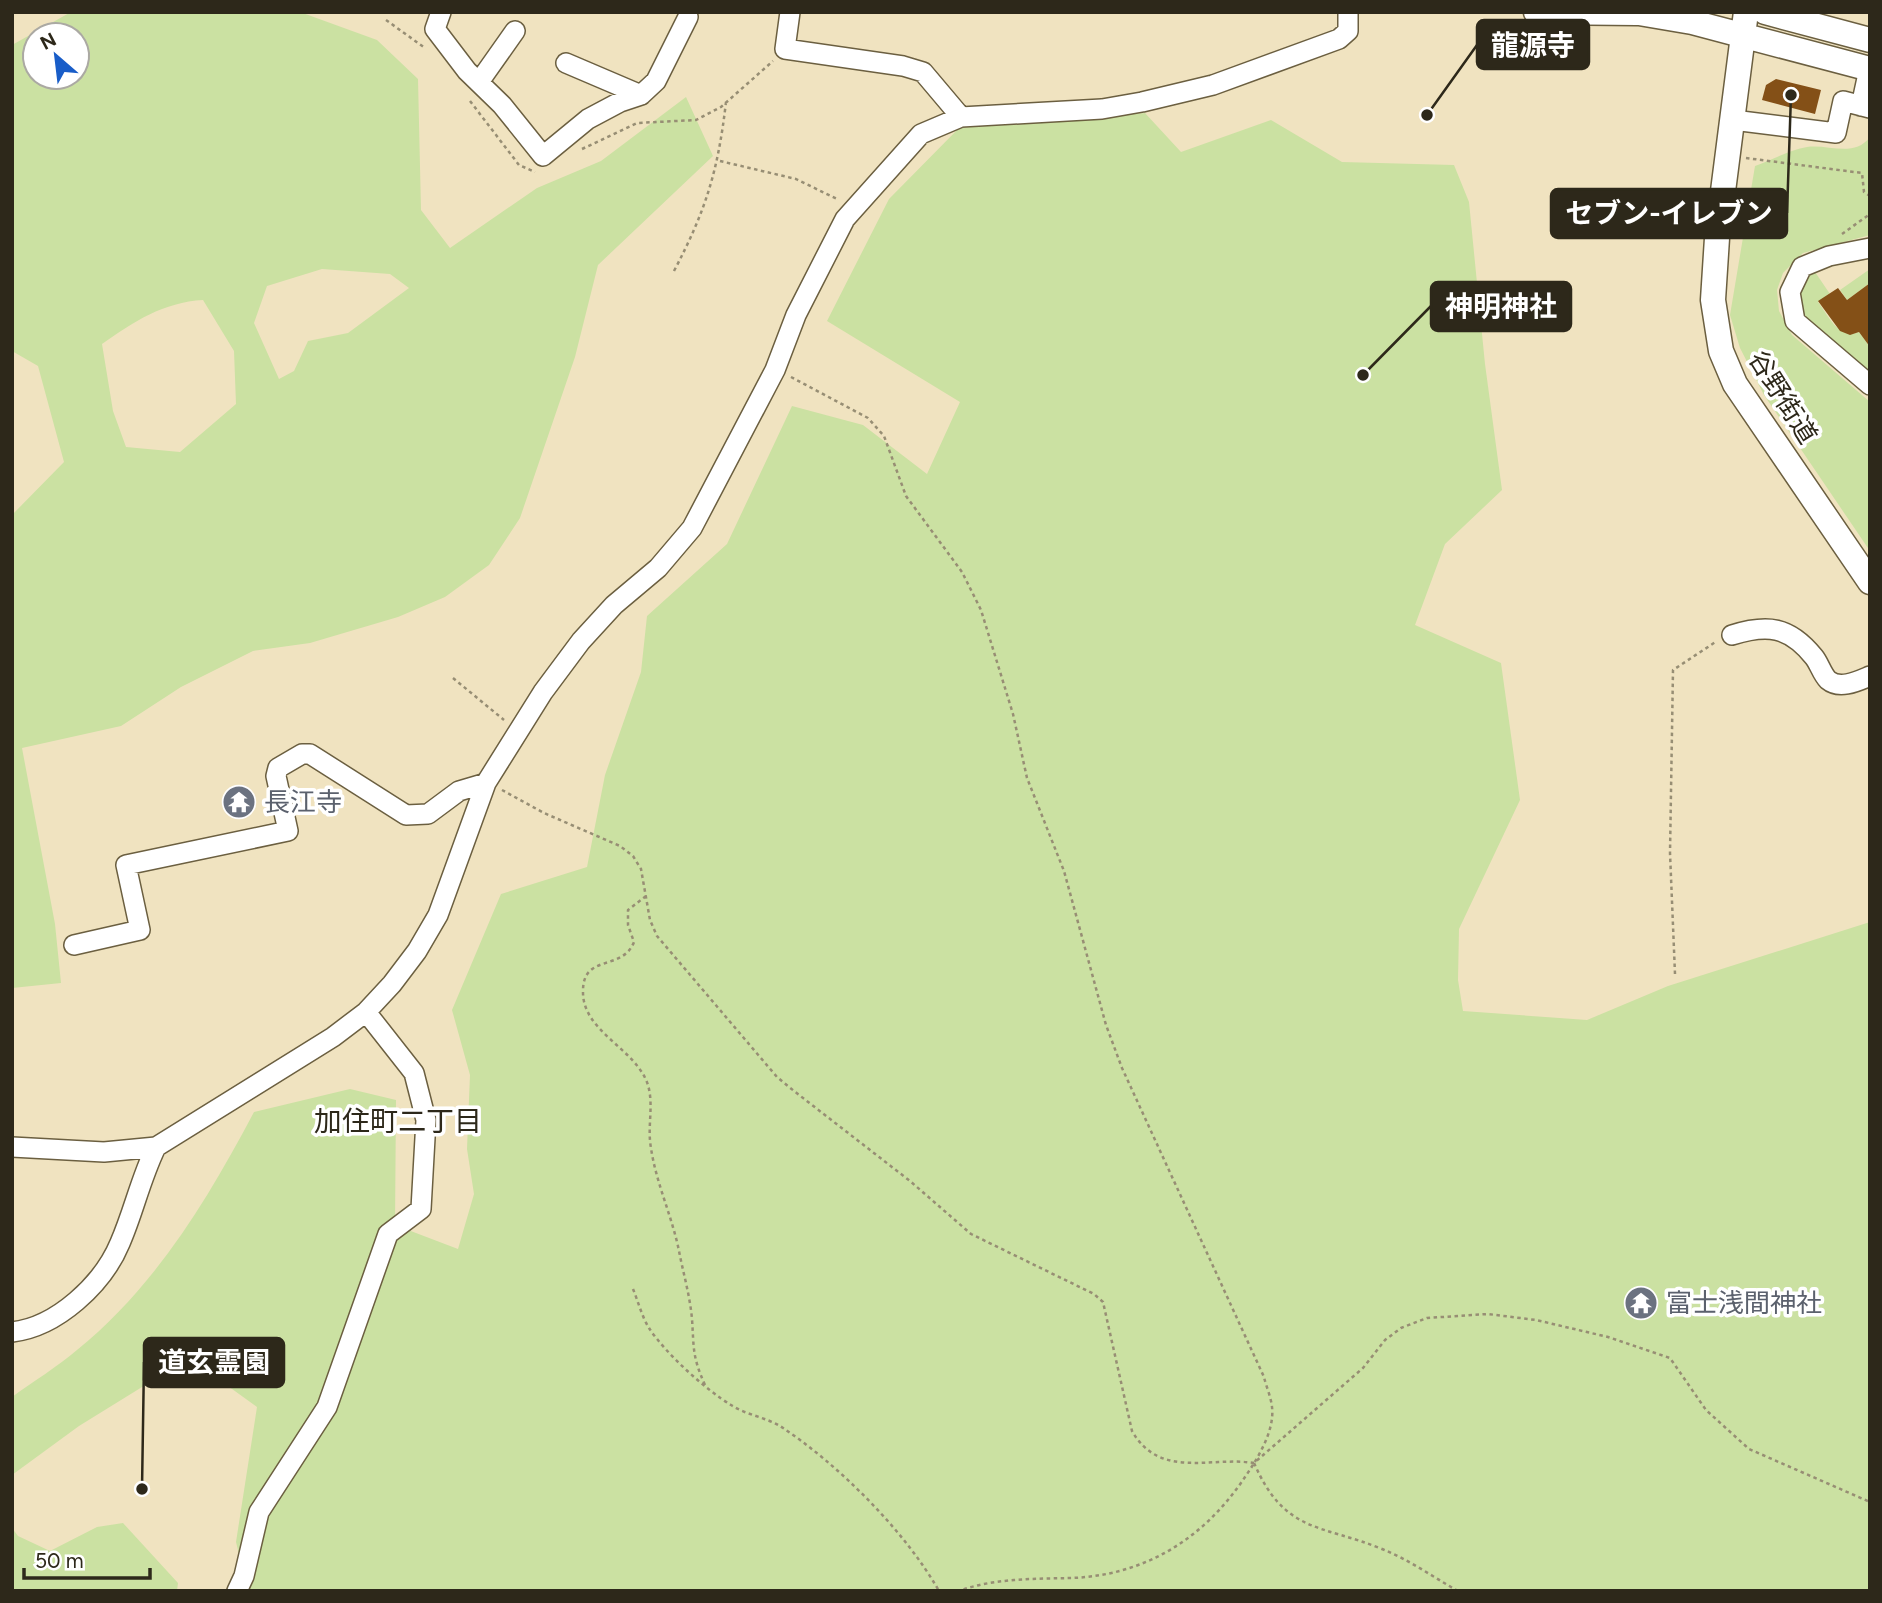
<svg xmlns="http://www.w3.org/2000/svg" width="1882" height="1603" viewBox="0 0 1882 1603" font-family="Figtree,'Noto Sans JP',sans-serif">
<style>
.green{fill:#cbe1a2;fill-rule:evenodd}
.building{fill:#845017}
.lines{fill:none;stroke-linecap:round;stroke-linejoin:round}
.minor-casing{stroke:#6b5f40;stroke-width:22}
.major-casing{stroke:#6b5f40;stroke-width:27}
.path{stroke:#978e74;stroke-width:2.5;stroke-dasharray:3.5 3.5;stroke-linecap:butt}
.minor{stroke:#fff;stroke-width:19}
.major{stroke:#fff;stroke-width:24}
.labels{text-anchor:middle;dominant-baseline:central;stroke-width:7;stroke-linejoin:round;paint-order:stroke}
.street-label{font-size:26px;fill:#2d281a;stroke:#fff}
.worship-label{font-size:26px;fill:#5b616d;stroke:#fff;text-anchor:start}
.neighbourhood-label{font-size:28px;fill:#2d281a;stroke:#fff}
.leader{fill:none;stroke:#2d281a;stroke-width:2.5}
.callout-dot{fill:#2d281a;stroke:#fff;stroke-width:2.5}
.callout{fill:#2d281a;stroke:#2d281a;stroke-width:2.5}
.callout-label{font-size:28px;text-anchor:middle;font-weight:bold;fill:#fff}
</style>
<rect width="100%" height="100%" fill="#f0e3c0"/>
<path class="green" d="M 71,12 L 300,12 L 377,40 L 418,79 L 421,210 L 450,248 L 537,188 L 601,161 L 686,97 L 713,156 L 598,265 L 575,357 L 520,518 L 489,565 L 445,597 L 398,617 L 310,643 L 253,651 L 181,687 L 121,726 L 22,748 L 55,924 L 61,983 L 12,988 L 12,515 L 64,462 L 38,366 L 12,351 L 12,45 ZM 77,35 L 77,77 L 35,77 L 35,35 ZM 322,269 L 390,274 L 409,288 L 348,333 L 308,341 L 294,371 L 279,379 L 254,323 L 267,286 ZM 203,300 L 234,351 L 236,404 L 180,452 L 126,447 L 113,411 L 102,344 C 133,322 164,302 203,300 Z
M 1145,113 L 1181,152 L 1271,120 L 1342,162 L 1454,165 L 1469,202 L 1485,364 L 1502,490 L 1445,544 L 1415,625 L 1501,663 L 1520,800 L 1459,929 L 1458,980 L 1463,1011 L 1587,1020 L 1668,986 L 1870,922 L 1870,1591 L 248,1591 L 236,1542 L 257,1407 L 189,1358 L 79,1426 L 12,1475 L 12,1397 C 34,1381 57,1367 77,1350 C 155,1287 208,1199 254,1112 L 350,1089 L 396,1100 L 395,1225 L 458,1249 L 474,1194 L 467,1149 L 470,1075 L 452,1010 L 501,894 L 587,867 L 605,775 L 641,672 L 647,616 L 727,544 L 792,406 L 863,425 L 927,474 L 960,402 L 827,321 L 889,199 L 959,128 Z
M 1870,137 L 1870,235 L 1803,253 L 1783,273 L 1777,290 L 1779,311 L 1792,335 L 1870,402 L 1870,551 L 1764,395 L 1740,348 L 1730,315 L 1755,166 C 1771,160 1790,150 1807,147 C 1829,144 1854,158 1870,137 Z
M 1813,269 L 1830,294 L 1818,302 C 1829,316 1838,340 1859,332 L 1870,347 L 1870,375 C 1835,347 1772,317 1813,269 Z
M 1870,269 L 1870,283 L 1847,300 L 1840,290 Z
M 123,1523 L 178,1583 L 177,1591 L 12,1591 L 12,1528 L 18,1536 L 50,1551 L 97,1527 Z"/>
<path class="building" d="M 1776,79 L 1821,90 L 1815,114 L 1762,100 L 1766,85 Z
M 1870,283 L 1870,347 L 1859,332 L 1850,335 L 1840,331 L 1818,301 L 1838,288 L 1847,300 Z"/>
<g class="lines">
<defs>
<path id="minor" d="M 441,12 L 435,29 L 467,71 L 502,105 L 543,156 L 588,119 L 620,102 L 641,95
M 790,12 L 785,49 L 903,66 L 923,72 L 961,117
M 566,63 L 641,95 L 656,81 L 688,17
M 479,82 L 515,31
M 1861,106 L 1869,69
M 1733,120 L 1836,133 L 1843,101 L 1870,108
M 1870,248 L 1829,256 L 1802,267 L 1790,292 L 1795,321 L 1870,385
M 1732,635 C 1767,624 1789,626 1814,657 C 1819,663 1822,674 1828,680 C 1840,690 1858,681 1870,676
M 74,945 L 140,930 L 126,865 L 288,831 L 276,776 L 278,768 L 302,754 L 310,754 L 406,815 L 428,814 L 459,791 L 486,783
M 12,1147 L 104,1152 L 156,1147 L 333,1037 L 366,1012 L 392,984 L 417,951 L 438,915 L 486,783 L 543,692 L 581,641 L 614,605 L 658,568 L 692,528 L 775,370 L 796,315 L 845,219 L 921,134 L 961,117 L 1102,109 L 1142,102 L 1213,85 L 1339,39 L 1348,31 L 1348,12
M 12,1332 C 57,1327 103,1284 120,1243 C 134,1211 140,1180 156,1147
M 237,1591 L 244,1576 L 259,1512 L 327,1407 L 388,1234 L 421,1209 L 426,1120 L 414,1073 L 366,1012"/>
<path id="major" d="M 1536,12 L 1637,13
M 1633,12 L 1692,22 L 1870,69
M 1746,12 L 1717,238 L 1713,300 L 1721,351 L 1735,384 L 1870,582
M 1765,12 L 1870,40"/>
</defs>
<use href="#minor" class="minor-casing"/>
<use href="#major" class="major-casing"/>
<path class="path" d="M 386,20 L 425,48
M 470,101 L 519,165 L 535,172
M 582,149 L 637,123 L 696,120 L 721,107 L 773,61
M 1746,158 L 1862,173 L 1864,192 L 1870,196
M 720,161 L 796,179 L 839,200
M 1842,234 L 1870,214
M 674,271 C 706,210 718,171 726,102
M 791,377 L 868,418 L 884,436 L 906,496 L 962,572 L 981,610 L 1013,714 L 1027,778 L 1064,871 L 1106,1025 L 1122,1068 L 1264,1377 C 1266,1386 1271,1397 1272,1407 C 1275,1432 1256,1461 1243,1480 C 1202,1540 1143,1576 1070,1578 C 1034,1579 994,1578 959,1591
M 453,678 L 504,720
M 502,790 L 544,813 L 620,846 L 633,856 L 641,869 L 650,920 L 657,936 L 777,1077 L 794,1091 L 910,1181 L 971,1234 L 1094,1294 L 1103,1302 L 1132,1431 C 1160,1480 1211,1456 1254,1463 L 1363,1368 L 1385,1340 L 1401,1328 L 1427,1318 L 1488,1314 L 1536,1320 L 1608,1337 L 1670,1358 L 1706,1410 L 1749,1449 L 1870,1502
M 646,896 L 628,910 L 628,925 L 634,942 C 622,972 583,953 583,991 C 582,1032 636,1048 648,1085 C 654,1106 647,1127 651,1148 C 656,1183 672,1216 679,1251 C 683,1272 690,1296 692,1319 C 694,1348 692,1356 705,1385
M 1675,974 L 1670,853 L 1673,670 L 1717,641
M 633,1289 C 638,1301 642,1317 649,1328 C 665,1353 706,1390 731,1405 C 746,1415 765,1417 780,1426 C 838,1464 905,1531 939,1591
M 1254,1463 C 1285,1534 1321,1524 1382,1549 C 1408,1559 1433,1577 1458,1591"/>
<use href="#minor" class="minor"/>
<use href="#major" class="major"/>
</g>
<defs>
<symbol id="temple-disc" viewBox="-11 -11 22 22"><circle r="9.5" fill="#6b7280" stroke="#fff"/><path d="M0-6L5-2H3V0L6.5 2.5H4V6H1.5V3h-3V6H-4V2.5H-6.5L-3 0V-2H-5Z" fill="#fff"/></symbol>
</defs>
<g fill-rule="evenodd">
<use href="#temple-disc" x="220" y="783" width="38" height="38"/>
<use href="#temple-disc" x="1622" y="1284" width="38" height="38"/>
</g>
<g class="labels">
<g class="street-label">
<text transform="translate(1783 397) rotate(58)">谷野街道</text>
</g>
<g class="worship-label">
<text x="264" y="802">長江寺</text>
<text x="1666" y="1303">富士浅間神社</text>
</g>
<g class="neighbourhood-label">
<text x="398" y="1121">加住町二丁目</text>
</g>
</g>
<path class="leader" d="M1427 115L1477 45M1791 95L1787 213M1363 375L1431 306M142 1489L144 1362"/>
<g class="callout-dot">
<circle cx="1427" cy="115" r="7"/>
<circle cx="1791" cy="95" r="7"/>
<circle cx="1363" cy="375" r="7"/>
<circle cx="142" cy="1489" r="7"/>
</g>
<g class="callout">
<rect x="1477" y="20" width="112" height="49" rx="7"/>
<rect x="1551" y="189" width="236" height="49" rx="7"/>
<rect x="1431" y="282" width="140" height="49" rx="7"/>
<rect x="144" y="1338" width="140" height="49" rx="7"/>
</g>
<g class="callout-label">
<text x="1533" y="55">龍源寺</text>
<text x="1669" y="223">セブン-イレブン</text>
<text x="1501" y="316">神明神社</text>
<text x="214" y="1372">道玄霊園</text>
</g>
<rect width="1882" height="1603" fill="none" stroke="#2d281a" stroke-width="28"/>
<g transform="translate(56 56) rotate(332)"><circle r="33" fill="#ffffff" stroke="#aba9a3" stroke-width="2"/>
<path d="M0-5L12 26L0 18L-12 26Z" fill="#195dc8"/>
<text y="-10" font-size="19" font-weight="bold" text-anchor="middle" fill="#2d281a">N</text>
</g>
<path d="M24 1568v10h126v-10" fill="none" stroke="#2d281a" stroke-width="3.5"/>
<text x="35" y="1568" font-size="21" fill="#2d281a" stroke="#ffffff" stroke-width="5" paint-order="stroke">50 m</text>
</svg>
